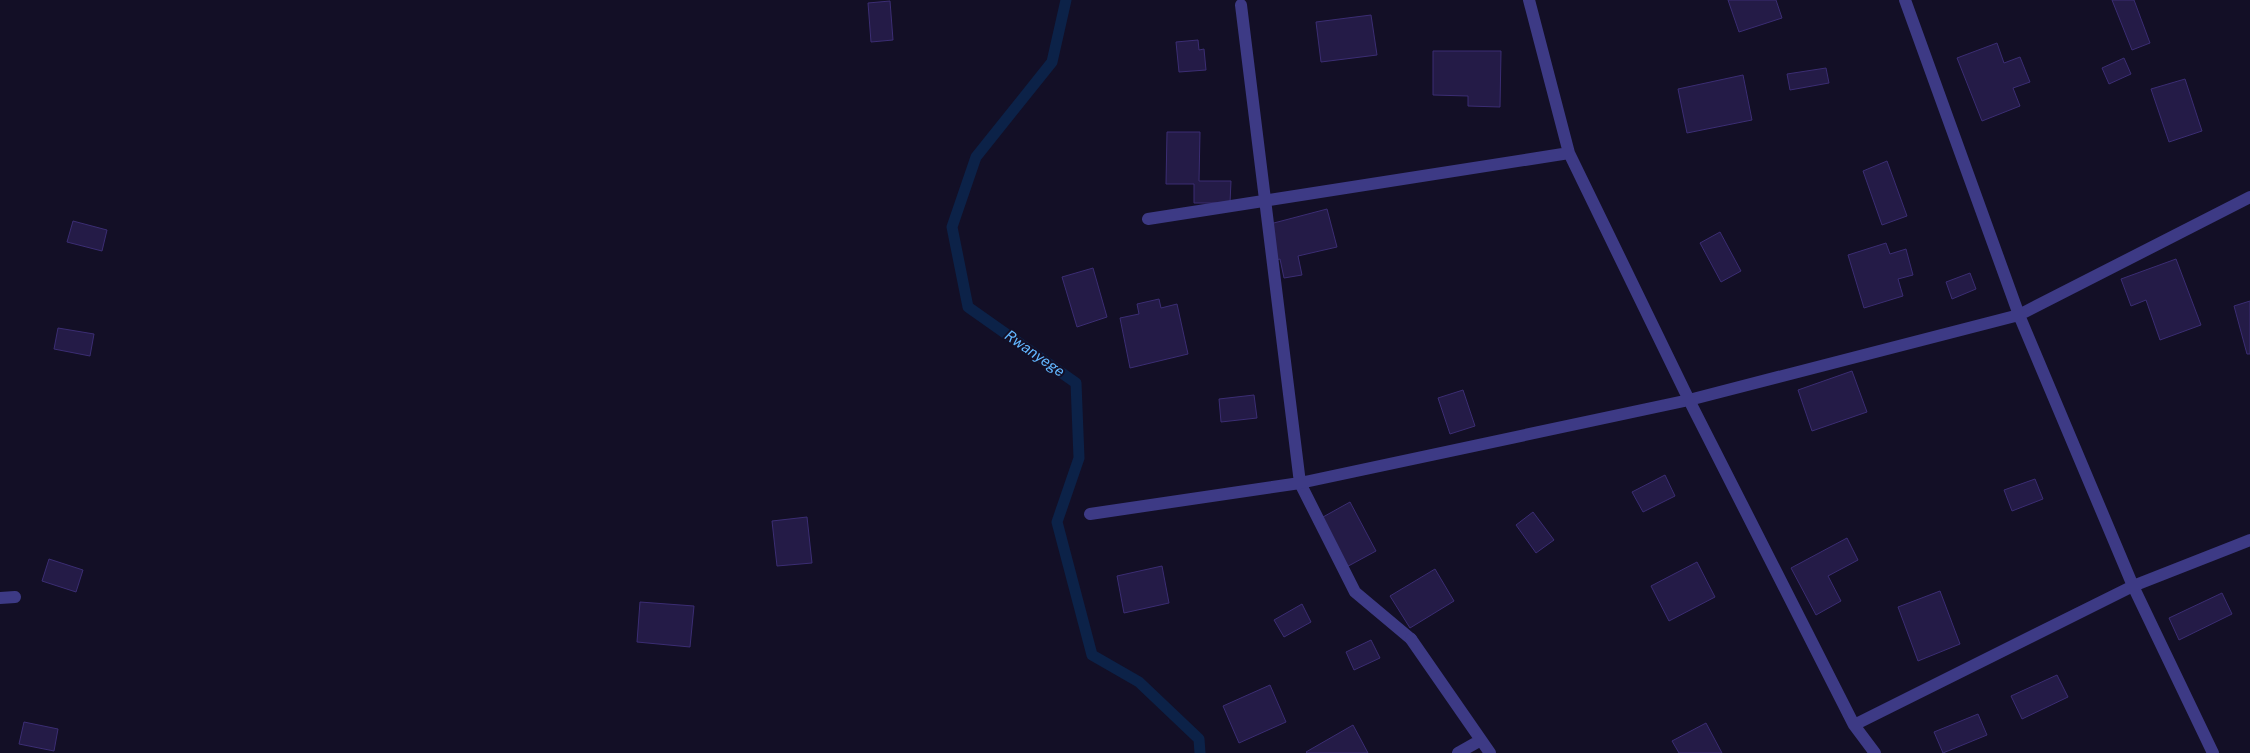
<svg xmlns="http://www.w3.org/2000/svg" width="2250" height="753" viewBox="0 0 2250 753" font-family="'Public Sans',sans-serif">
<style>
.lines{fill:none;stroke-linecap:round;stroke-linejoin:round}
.stream{stroke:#0c2248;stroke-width:11}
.building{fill:#241b47;stroke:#3b2d73}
.service{stroke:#3d3a85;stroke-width:12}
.minor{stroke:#3d3a85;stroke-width:12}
.labels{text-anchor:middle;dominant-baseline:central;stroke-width:4;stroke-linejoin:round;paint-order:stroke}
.water-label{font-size:15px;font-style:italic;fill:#62b6ff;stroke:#130f26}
</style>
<rect width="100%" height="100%" fill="#130f26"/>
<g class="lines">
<path class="stream" d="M 1066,0 L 1052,62 L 976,157 L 952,227 L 968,307 L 1076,383 L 1079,458 L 1057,522 L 1092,655 L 1139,682 L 1199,739 L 1200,753"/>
</g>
<path class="building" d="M 1728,0 L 1776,0 L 1782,18 L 1739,32 Z
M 2112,0 L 2134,0 L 2150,43 L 2132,50 Z
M 890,1 L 893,40 L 871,42 L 868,3 Z
M 1371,15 L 1377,55 L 1321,62 L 1316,22 Z
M 1198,40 L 1199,50 L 1204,49 L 1206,70 L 1179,72 L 1176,42 Z
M 1997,43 L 2004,63 L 2020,57 L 2030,82 L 2013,88 L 2020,106 L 1982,121 L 1957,58 Z
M 1433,51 L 1501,51 L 1500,107 L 1468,106 L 1468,96 L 1433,95 Z
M 2124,58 L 2131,74 L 2109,84 L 2102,68 Z
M 1826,68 L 1829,83 L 1790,90 L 1787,74 Z
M 1743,75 L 1752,120 L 1687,133 L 1678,89 Z
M 2185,79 L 2202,131 L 2169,142 L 2151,89 Z
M 1167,132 L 1200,132 L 1199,181 L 1231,181 L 1230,203 L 1194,203 L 1194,184 L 1166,184 Z
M 1887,161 L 1907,216 L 1882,225 L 1863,171 Z
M 1327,209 L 1337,247 L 1298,256 L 1302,275 L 1284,278 L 1280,259 L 1276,260 L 1270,224 Z
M 73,221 L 107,230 L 102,251 L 67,242 Z
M 1720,232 L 1741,271 L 1721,282 L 1700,243 Z
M 1886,243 L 1890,254 L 1906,249 L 1913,275 L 1898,279 L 1903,296 L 1864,308 L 1848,255 Z
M 2176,259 L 2201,325 L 2160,340 L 2146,300 L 2131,306 L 2121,279 Z
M 1093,268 L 1107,317 L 1077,327 L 1062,277 Z
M 1970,273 L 1976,289 L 1952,299 L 1946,282 Z
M 1159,299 L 1161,308 L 1177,304 L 1188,354 L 1130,368 L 1120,318 L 1139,314 L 1137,304 Z
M 2250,301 L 2250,354 L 2247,354 L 2234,306 Z
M 58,328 L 94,334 L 90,356 L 54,349 Z
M 1852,371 L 1867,412 L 1812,431 L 1798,390 Z
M 1463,390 L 1475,426 L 1450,434 L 1438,398 Z
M 1254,395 L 1257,418 L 1221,422 L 1219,399 Z
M 1665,475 L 1675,496 L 1643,512 L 1632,492 Z
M 2035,479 L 2043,499 L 2012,511 L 2004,490 Z
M 1350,502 L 1376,551 L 1341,570 L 1314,522 Z
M 1533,512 L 1554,540 L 1536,553 L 1516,525 Z
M 807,517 L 812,563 L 777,566 L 772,521 Z
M 1847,538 L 1858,560 L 1828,576 L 1841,601 L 1816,615 L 1791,568 Z
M 49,559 L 83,570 L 76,592 L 42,581 Z
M 1697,562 L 1715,597 L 1669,621 L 1651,586 Z
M 1162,566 L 1169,603 L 1124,613 L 1117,576 Z
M 1435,569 L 1454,601 L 1410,628 L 1390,596 Z
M 1940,591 L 1960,644 L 1918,661 L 1898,607 Z
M 2222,593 L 2232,614 L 2179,640 L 2169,618 Z
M 640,602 L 694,606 L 690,647 L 637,642 Z
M 1302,604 L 1311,622 L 1284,637 L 1274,620 Z
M 1371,640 L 1380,658 L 1354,670 L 1346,652 Z
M 2057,675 L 2068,697 L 2022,719 L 2011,696 Z
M 1270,685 L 1286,722 L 1239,743 L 1223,706 Z
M 1978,714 L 1987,735 L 1943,753 L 1934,732 Z
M 24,722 L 58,729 L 54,751 L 19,744 Z
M 1706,723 L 1722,753 L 1679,753 L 1672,741 Z
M 1353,725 L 1368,753 L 1307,753 L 1306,752 Z"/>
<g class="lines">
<path class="service" d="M 1300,483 L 1355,592 L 1411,639"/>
<path class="minor" d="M 1529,0 L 1569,153 L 1689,400 L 1854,725 L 1875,753
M 1905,0 L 2019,315 L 2133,586 L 2213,753
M 1241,5 L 1300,483
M 1148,219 L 1569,153
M 1090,514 L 1300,483 L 1689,400 L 2019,315 L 2250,197
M 0,598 L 15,597
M 1411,639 L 1490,753
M 1854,725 L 2133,586 L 2250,540
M 1458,753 L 1481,740"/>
</g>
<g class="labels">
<g class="water-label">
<text transform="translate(1035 353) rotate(35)">Rwanyege</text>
</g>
</g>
</svg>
